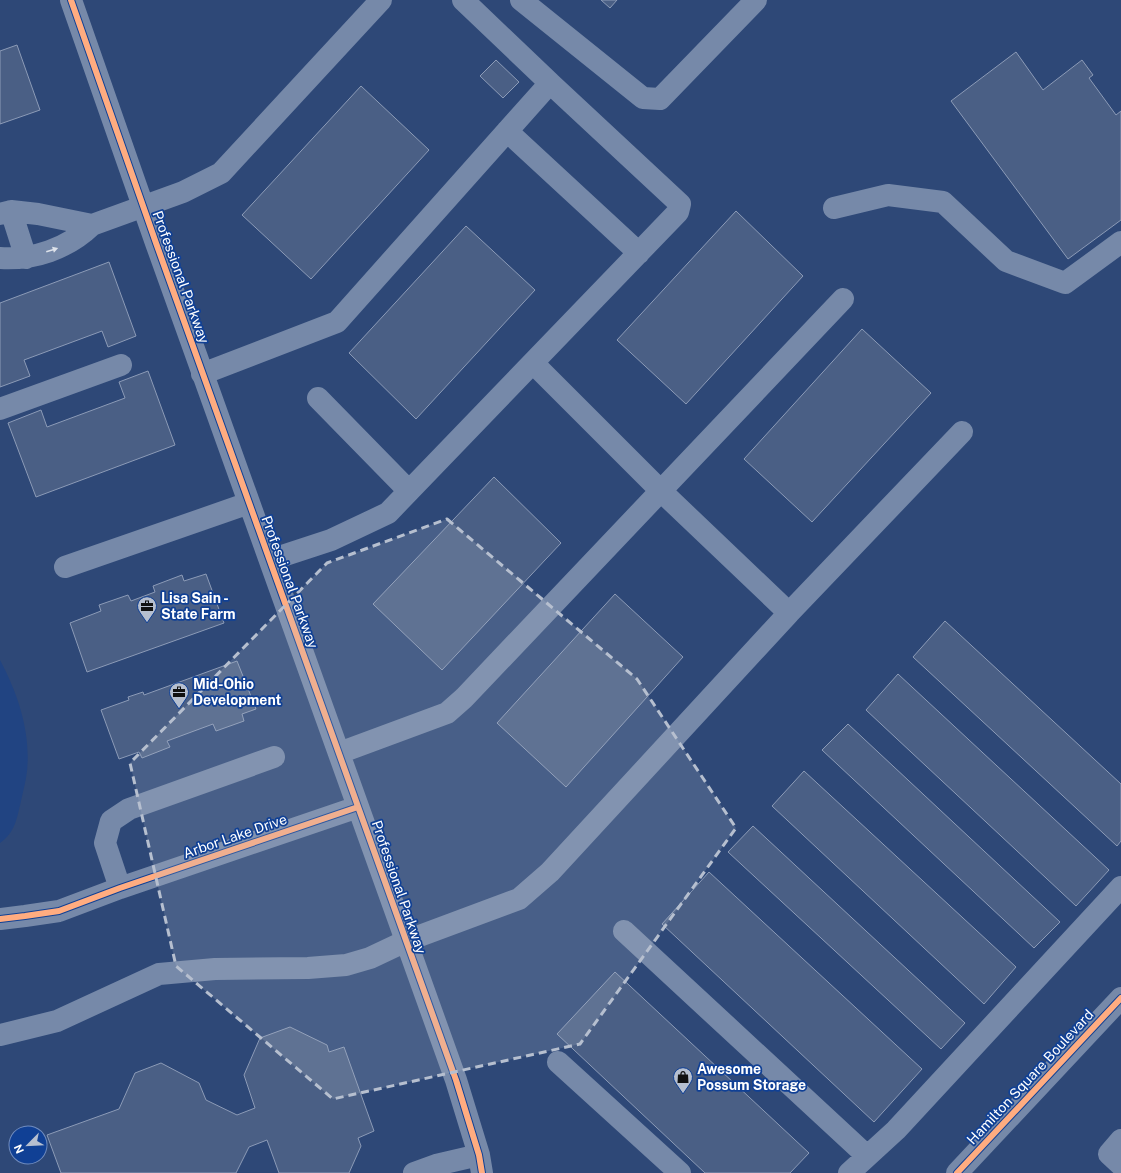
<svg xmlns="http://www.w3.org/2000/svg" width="1121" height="1173" viewBox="0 0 1121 1173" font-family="'Public Sans',sans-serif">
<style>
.water{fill:#214482}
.building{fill:#4a5f85;stroke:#8c9bb7}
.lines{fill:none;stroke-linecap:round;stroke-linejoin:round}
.minor{stroke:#7689a9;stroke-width:22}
.cycleway-casing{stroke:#104095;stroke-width:8}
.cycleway{stroke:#ffac80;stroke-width:6}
.oneway{fill:#dde2ea}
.marked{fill:#b6bfcf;fill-opacity:0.2;stroke:#b6bfcf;stroke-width:3;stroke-dasharray:8 5;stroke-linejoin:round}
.labels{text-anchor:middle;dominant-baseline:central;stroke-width:3.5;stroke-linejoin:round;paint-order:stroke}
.street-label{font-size:14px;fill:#fff;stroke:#104095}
.poi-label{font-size:14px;font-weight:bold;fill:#fff;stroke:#104095;text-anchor:start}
</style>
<rect width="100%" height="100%" fill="#2e4877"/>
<path class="water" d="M 0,660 C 18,694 31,732 27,771 C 26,781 23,791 21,801 C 17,818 15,833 0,843 Z"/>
<path class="building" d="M 601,0 L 617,0 L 610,8 Z
M 17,45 L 40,110 L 0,124 L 0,51 Z
M 1016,52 L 1043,90 L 1082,60 L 1093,75 L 1089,78 L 1116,115 L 1121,111 L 1121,220 L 1068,259 L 951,101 Z
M 496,60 L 519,82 L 503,98 L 480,76 Z
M 361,86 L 429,150 L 311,279 L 242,215 Z
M 736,211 L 803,276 L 686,404 L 617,340 Z
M 466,226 L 535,290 L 416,419 L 349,353 Z
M 109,262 L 136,336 L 108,347 L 102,331 L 24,360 L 30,376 L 0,387 L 0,303 Z
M 862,329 L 931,393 L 812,522 L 744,459 Z
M 148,371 L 175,445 L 36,497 L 8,423 L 41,410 L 47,427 L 125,398 L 119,382 Z
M 494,477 L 561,543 L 442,670 L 373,604 Z
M 206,574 L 224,623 L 87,672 L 70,623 L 101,611 L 99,605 L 128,595 L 131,601 L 155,592 L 153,586 L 182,575 L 184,581 Z
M 615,594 L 683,657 L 566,787 L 497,723 Z
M 945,621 L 1121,784 L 1121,841 L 1117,846 L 913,657 Z
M 237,661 L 256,709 L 242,714 L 244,721 L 216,731 L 213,724 L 167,741 L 170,747 L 142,758 L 139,752 L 119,759 L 101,710 L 129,700 L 128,697 L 143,692 L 144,695 Z
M 898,674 L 1109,870 L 1076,906 L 866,710 Z
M 848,724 L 1060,922 L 1034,948 L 822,750 Z
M 804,771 L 1016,967 L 984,1004 L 772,806 Z
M 753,826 L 965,1023 L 941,1049 L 728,852 Z
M 709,872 L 922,1069 L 874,1122 L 662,924 Z
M 615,972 L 809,1153 L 790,1173 L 705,1173 L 557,1034 Z
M 290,1027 L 327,1045 L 329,1052 L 344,1047 L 374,1131 L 358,1138 L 361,1146 L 349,1173 L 279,1173 L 267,1140 L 249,1147 L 236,1173 L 61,1173 L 47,1135 L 119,1109 L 135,1073 L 161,1063 L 199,1083 L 206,1100 L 237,1115 L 255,1108 L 244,1075 L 260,1038 Z"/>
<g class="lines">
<path class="minor" d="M 71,0 L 156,243 L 456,1080 L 479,1155 L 482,1173
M 521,0 L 643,98 L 660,99 L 756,0
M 507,131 L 639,253
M 834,208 L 888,195 L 943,202 L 1006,261 L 1065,283 L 1121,242
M 11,211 L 26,258
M 0,214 L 11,211 L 38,214 L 92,225
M 0,258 C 34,260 67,249 92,225 L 183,192 L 221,173 L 381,0
M 202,374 L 337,322 L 550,83 L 463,0
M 318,398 L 409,491
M 0,409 L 121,365
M 270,560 L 331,540 L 388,513 L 678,212 L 680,204 L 550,83
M 65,567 L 249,503
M 789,613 L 962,432
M 339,753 L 447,713 L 464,698 L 843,299
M 120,888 L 105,843 L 111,821 L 129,809 L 274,757
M 0,919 L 25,916 L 59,911 L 120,888 L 358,807
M 624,931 L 867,1156
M 0,1035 L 57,1021 L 159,974 L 215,969 L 308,968 L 346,965 L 370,958 L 406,941 L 519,899 L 550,872 L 789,613 L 661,491 L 533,363
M 558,1062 L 680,1173
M 1121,1140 L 1109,1154 L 1121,1165
M 414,1173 L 436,1165 L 479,1155
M 849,1173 L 896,1130 L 1121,887
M 957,1173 L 1121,998"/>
<defs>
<path id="cycleway" d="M 71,0 L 156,243 L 456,1080 L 479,1155 L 482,1173
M 0,919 L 25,916 L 59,911 L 120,888 L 358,807
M 957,1173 L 1121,998"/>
</defs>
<use href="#cycleway" class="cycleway-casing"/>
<use href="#cycleway" class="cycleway"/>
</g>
<defs><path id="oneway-solid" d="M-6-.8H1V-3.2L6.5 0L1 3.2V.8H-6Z"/></defs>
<use class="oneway" href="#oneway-solid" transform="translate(52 250) rotate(-17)"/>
<path class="marked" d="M 447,519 L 637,679 L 736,828 L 580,1044 L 333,1099 L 176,966 L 130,763 L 327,563 Z"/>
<defs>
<symbol id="office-pin" viewBox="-11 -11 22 30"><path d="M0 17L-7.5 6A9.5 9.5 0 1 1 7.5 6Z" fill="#b6bfcf" stroke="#104095"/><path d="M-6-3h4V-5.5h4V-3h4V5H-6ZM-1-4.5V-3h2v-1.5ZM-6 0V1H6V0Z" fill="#111"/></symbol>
<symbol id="shop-pin" viewBox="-11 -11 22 30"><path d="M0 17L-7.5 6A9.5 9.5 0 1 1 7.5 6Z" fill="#b6bfcf" stroke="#104095"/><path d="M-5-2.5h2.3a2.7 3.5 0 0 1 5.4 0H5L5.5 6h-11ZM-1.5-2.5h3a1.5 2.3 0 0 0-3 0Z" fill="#111"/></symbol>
</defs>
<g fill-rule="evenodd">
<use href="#office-pin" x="136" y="595" width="22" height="30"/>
<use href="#office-pin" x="168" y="681" width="22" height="30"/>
<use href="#shop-pin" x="672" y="1066" width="22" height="30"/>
</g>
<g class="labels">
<g class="street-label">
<text transform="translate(181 277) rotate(70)">Professional Parkway</text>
<text transform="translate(290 582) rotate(70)">Professional Parkway</text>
<text transform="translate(235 836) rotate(-19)">Arbor Lake Drive</text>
<text transform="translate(399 887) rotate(71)">Professional Parkway</text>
<text transform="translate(1030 1077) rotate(-47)">Hamilton Square Boulevard</text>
</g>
<g class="poi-label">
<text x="161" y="598">Lisa Sain -<tspan x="161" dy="16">State Farm</tspan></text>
<text x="193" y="684">Mid-Ohio<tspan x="193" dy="16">Development</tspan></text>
<text x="697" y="1069">Awesome<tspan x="697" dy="16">Possum Storage</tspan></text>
</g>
</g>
<g transform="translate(28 1145) rotate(246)"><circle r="19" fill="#104095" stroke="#708cbf"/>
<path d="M0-3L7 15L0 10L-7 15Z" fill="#b6bfcf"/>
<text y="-6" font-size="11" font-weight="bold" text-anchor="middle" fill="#ffffff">N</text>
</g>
</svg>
